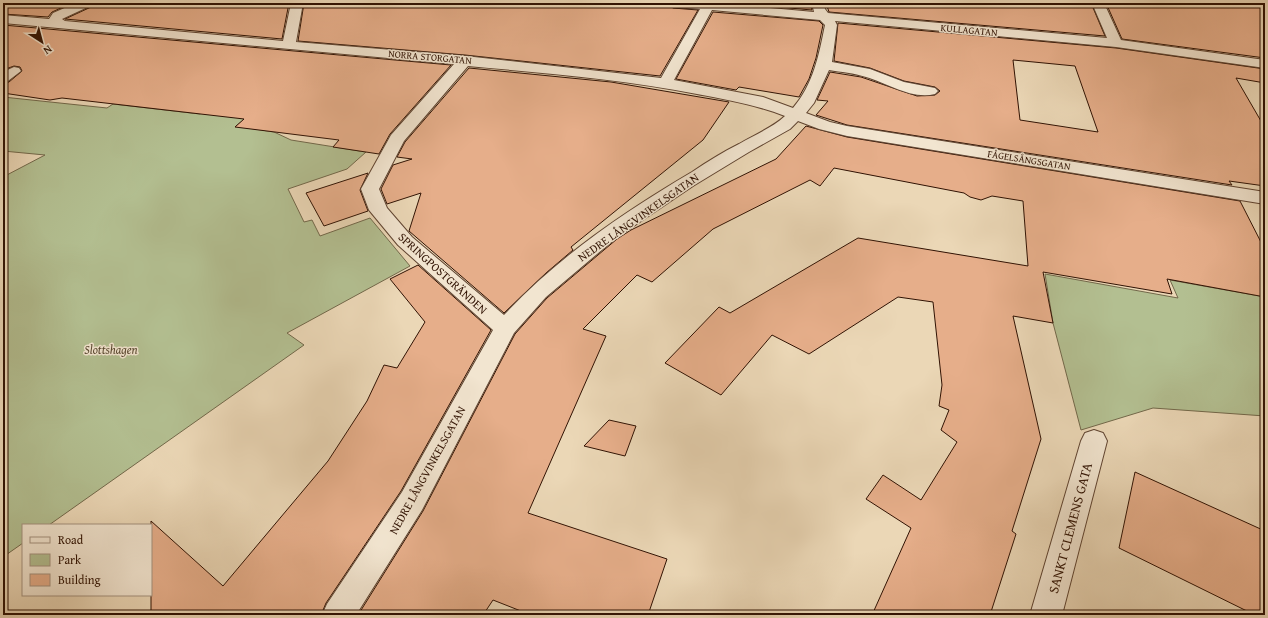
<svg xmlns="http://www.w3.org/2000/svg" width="1268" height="618" viewBox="0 0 1268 618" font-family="'Gentium Book Plus',serif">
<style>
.green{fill:#b3bf91;stroke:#72684a}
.building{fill:#e6ae8a;stroke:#301203;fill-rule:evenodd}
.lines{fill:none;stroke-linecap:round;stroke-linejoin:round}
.minor-casing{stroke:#5f4330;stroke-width:2}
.minor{fill:#f2e5d0;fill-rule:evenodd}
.labels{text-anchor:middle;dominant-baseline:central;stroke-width:3;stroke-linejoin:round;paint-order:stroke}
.far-street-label{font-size:10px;fill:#301203;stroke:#f2e5d0}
.street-label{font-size:12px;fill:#301203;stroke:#f2e5d0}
.park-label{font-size:12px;font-style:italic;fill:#57462e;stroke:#f2e5d0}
.near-street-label{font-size:14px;fill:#301203;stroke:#f2e5d0}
</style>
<rect width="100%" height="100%" fill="#ebd7b6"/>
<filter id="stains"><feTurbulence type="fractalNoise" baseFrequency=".005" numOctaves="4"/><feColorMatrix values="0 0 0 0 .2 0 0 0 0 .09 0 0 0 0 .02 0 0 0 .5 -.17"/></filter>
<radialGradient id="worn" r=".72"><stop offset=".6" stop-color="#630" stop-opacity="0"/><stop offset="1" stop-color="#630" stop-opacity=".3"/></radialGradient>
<path class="green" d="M 3,97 L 107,108 L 113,104 L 200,114 L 212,106 L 257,109 L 236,126 L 274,132 L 291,140 L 366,152 L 347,169 L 288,189 L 304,222 L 312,220 L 320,236 L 370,218 L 410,266 L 287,333 L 304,345 L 49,525 L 23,525 L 23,543 L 3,557 L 3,177 L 45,155 L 3,151 Z
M 1045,274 L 1178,298 L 1170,280 L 1265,297 L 1265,416 L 1153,408 L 1081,430 L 1053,323 Z"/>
<path class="building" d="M 3,3 L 72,3 L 52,12 L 48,17 L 3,14 Z
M 93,3 L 289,3 L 282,39 L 65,19 L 91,7 Z
M 304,3 L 666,3 L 673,8 L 698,10 L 660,76 L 465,55 L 298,41 Z
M 732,3 L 811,3 L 812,10 Z
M 826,3 L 1091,3 L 1105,36 L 829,12 Z
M 1106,3 L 1248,3 L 1265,6 L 1265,58 L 1122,39 Z
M 713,12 L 819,21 L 823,25 L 816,58 L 809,79 L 799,97 L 739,87 L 736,90 L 676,79 Z
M 838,23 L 1116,48 L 1265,69 L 1265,83 L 1236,78 L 1265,128 L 1265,186 L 1229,181 L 1232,185 L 847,125 L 816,115 L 828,101 L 817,100 L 830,72 L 861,77 L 917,96 L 935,95 L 940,91 L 935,87 L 904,81 L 870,68 L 834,61 ZM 1013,60 L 1075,66 L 1098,132 L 1020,120 Z
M 3,25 L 451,65 L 390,134 L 379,154 L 333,147 L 339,140 L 235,127 L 244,119 L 62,98 L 50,100 L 3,93 L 3,83 L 9,82 L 22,71 L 20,67 L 14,66 L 3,70 Z
M 469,68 L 611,82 L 729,102 L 703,140 L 571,247 L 573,250 L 546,273 L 504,313 L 409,231 L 421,193 L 387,204 L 381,189 L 393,165 L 412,159 L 397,157 L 405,142 Z
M 806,126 L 847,137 L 1240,201 L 1265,250 L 1265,297 L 1167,279 L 1172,294 L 1043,272 L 1053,323 L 1013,316 L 1041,439 L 1012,531 L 1016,534 L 990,615 L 872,615 L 911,528 L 866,499 L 883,475 L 921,500 L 957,442 L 941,430 L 949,410 L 939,406 L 942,385 L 933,302 L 898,297 L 809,354 L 772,335 L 721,395 L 665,363 L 719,307 L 730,313 L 858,238 L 1028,266 L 1023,201 L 992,196 L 981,200 L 970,197 L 964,193 L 834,168 L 820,186 L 810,180 L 713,229 L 652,282 L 637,275 L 583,329 L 606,336 L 528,513 L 667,559 L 648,615 L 531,615 L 493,600 L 483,615 L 358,615 L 423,511 L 515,334 L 547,298 L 617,239 L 631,230 L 776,159 Z
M 368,173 L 360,190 L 368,211 L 324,226 L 306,193 Z
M 418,265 L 491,330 L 401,491 L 326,603 L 321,615 L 151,615 L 151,521 L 223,586 L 328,461 L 367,401 L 384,365 L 397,368 L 425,322 L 390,279 Z
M 609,420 L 636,426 L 625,456 L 584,446 Z
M 1135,472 L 1265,531 L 1265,615 L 1255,615 L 1119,548 Z"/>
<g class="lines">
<defs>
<path id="minor" d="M 76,3 L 92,3 L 90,6 L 62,19 L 65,21 L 283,41 L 291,3 L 303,3 L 296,42 L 465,56 L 661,78 L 700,9 L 673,7 L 667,3 L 716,3 L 814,12 L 812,3 L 824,3 L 825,9 L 828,13 L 1107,38 L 1092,3 L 1104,3 L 1121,40 L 1265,60 L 1265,68 L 1116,47 L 835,21 L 837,25 L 832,62 L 870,69 L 904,82 L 935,88 L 938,91 L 935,94 C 912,100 887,83 866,77 C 854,73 841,72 829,70 L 814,103 L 806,113 L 830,122 L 847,126 L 1265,192 L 1265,204 L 847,136 L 819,129 L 798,121 L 790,129 L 749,152 L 693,186 L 616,238 L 546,297 L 514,333 L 422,510 L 356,615 L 322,615 L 327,604 L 402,492 L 493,330 L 398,245 L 369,210 L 361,189 L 391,135 L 454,64 L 3,23 L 3,15 L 49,19 L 53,13 ZM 712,10 L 820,20 L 825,25 C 819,55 813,85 793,108 L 763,97 L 674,80 ZM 468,66 C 544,73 622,79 697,94 C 728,100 757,105 785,116 C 772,128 754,135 739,144 C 723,152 707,162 692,172 C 624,212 558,257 504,315 L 412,237 L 387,208 L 379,189 L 404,141 Z
M 14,67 L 19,68 L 21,71 L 8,81 L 3,82 L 3,72 Z
M 1094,430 L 1103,433 L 1107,441 L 1062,615 L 1030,615 L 1081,441 L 1085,433 Z"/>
</defs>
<use href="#minor" class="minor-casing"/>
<use href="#minor" class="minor"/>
</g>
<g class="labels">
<g class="far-street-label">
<text transform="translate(969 30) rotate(5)">KULLAGATAN</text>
<text transform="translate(430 57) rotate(5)">NORRA STORGATAN</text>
<text transform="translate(1029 160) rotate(9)">FÅGELSÅNGSGATAN</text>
</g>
<g class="street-label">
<text transform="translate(638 217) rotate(-35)">NEDRE LÅNGVINKELSGATAN</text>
<text transform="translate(443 273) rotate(42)">SPRINGPOSTGRÄNDEN</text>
<text transform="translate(427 470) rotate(-61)">NEDRE LÅNGVINKELSGATAN</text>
</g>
<g class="park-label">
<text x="111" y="349">Slottshagen</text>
</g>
<g class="near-street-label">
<text transform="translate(1070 528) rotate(-75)">SANKT CLEMENS GATA</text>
</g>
</g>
<rect width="1268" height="618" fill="none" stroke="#ebd7b6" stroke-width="16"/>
<rect x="4" y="4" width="1260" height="610" fill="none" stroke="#301203" stroke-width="2"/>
<rect x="8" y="8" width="1252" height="602" fill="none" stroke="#301203"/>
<rect x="22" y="524" width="130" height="72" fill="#f2e5d0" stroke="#a4917e"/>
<rect x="30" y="537" width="20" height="6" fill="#f2e5d0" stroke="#a4917e"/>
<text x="58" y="544" font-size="12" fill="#301203">Road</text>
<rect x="30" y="554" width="20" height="12" fill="#b3bf91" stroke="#a4917e"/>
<text x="58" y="564" font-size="12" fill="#301203">Park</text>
<rect x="30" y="574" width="20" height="12" fill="#e6ae8a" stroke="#a4917e"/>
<text x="58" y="584" font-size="12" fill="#301203">Building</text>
<g transform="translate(42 42) rotate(144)" stroke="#f2e5d0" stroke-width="3" paint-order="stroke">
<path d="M0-3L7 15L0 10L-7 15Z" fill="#301203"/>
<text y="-6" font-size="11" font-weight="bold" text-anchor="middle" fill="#301203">N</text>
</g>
<rect width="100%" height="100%" filter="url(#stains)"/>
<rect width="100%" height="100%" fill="url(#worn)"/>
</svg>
